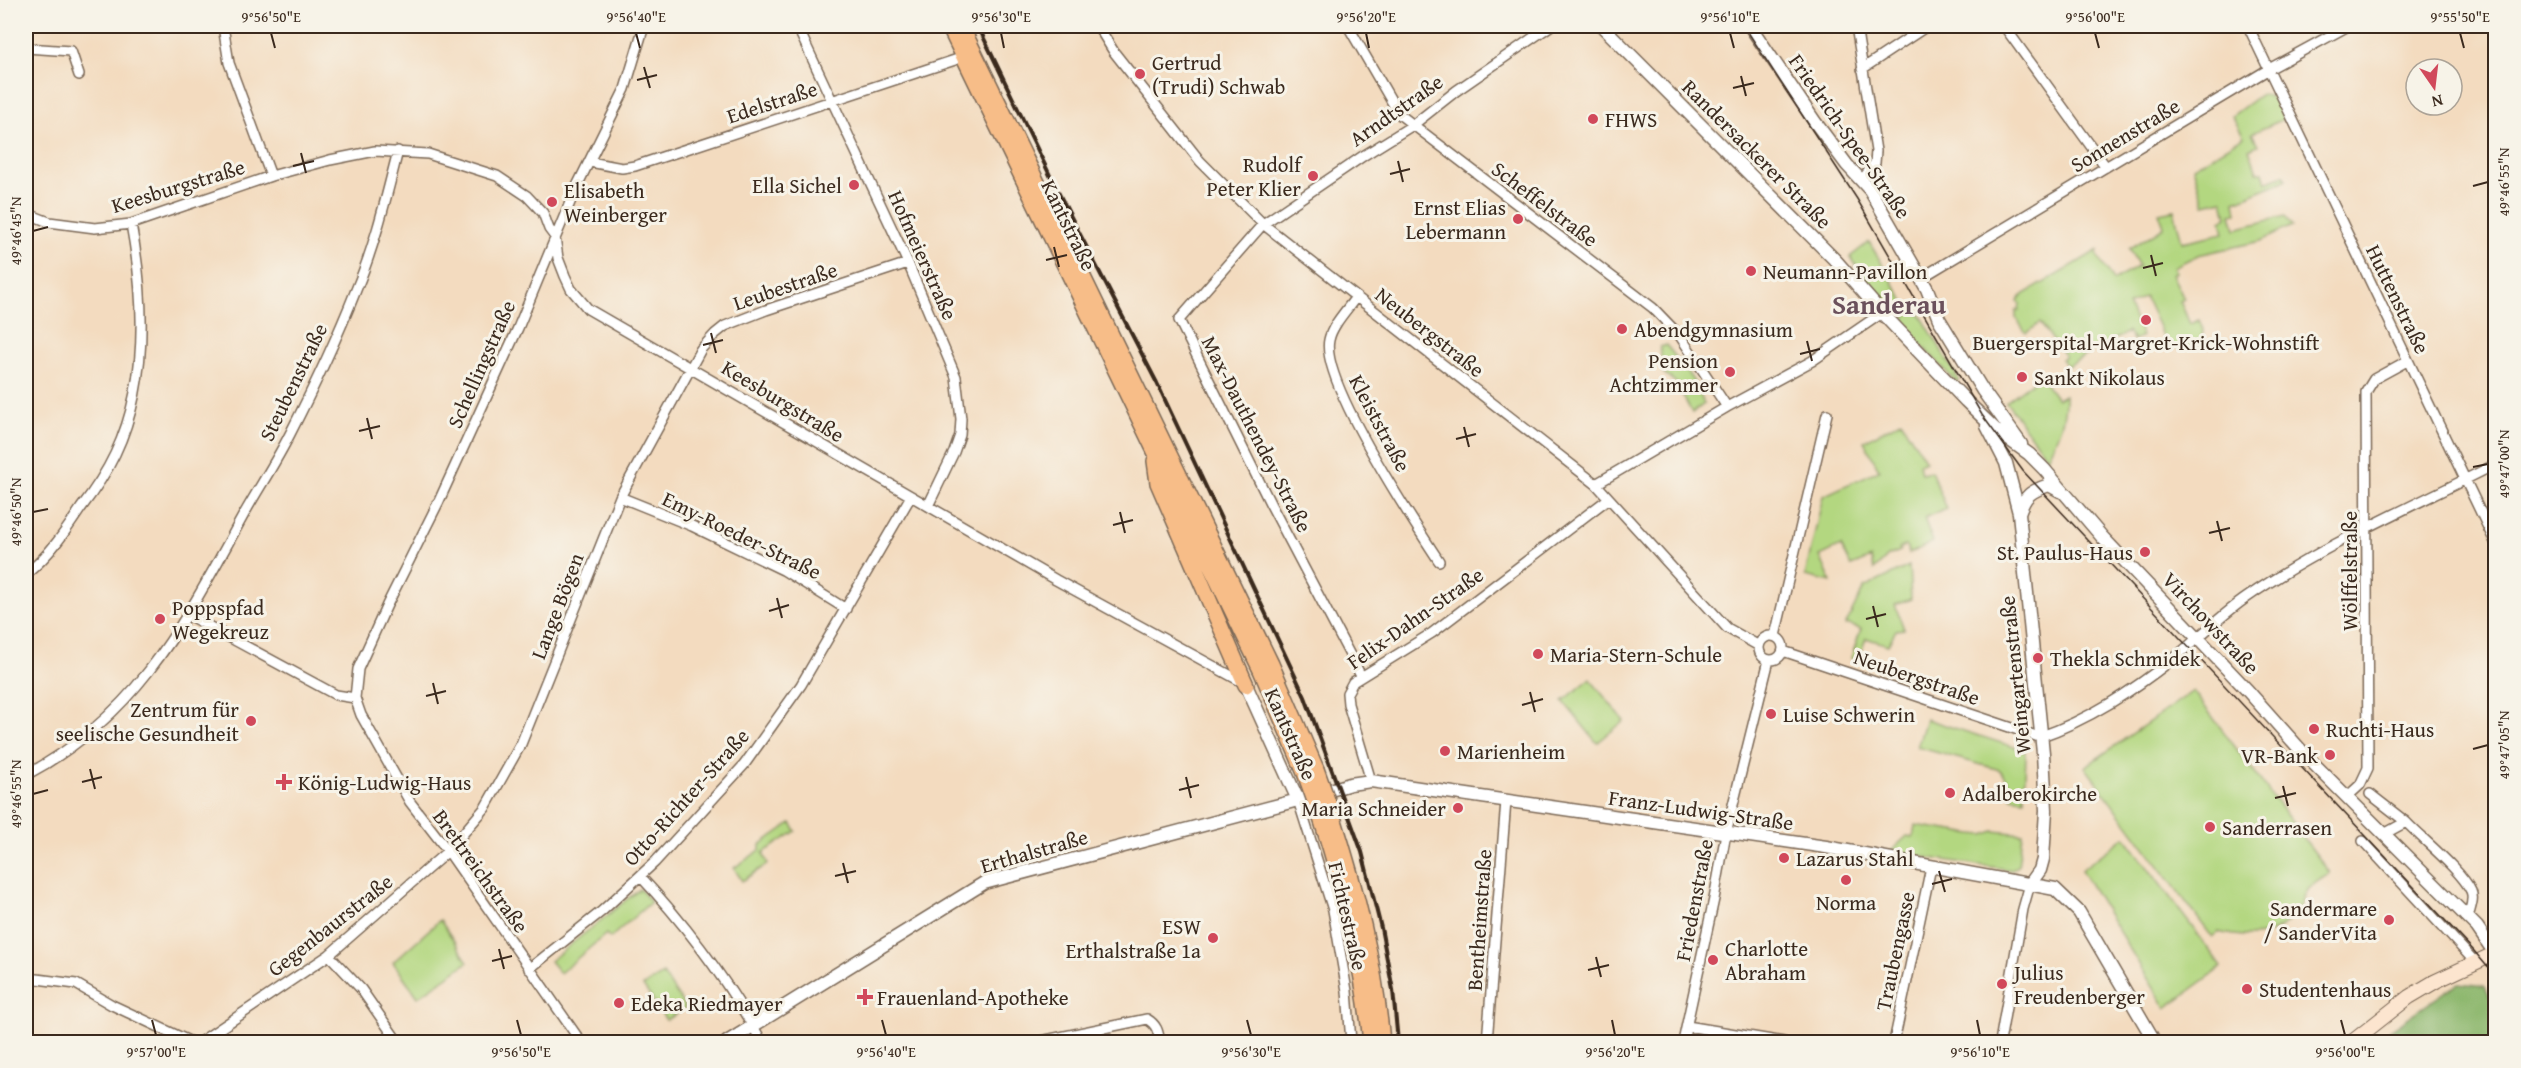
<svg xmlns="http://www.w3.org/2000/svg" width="2521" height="1068" viewBox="0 0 2521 1068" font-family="'Gentium Book Plus',serif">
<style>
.green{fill:#b3d780;stroke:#77804f;stroke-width:1.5}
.forest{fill:#8eb86e;stroke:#647146;stroke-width:1.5}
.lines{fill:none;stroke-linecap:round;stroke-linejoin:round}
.minor-casing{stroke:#7b6856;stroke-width:12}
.tertiary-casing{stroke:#7b6856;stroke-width:15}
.secondary-casing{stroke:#7b6856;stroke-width:16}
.primary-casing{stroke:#7b6856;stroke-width:18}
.minor{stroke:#fff;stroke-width:9}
.tertiary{stroke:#fff;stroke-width:12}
.secondary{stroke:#fce5cf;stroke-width:14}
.primary{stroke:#f7bd88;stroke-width:15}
.tram{stroke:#3b2a1e;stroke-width:1.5}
.rail{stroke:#3b2a1e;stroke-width:4}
.primary-bridge-casing{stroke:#7b6856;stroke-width:18;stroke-linecap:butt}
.primary-bridge{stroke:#f7bd88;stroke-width:15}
.ticks{fill:none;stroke:#3b2a1e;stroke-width:2}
.poi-dot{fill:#d1495b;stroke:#f7f3e8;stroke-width:2}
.labels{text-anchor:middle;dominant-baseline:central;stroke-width:6;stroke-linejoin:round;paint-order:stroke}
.poi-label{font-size:21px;fill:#3b2a1e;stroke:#f7f3e8;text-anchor:start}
.street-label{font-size:21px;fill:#3b2a1e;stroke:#f7f3e8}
.district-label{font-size:27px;font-weight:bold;fill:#6b515c;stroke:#f7f3e8}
.neatline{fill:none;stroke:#3b2a1e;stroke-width:2}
.ticks-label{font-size:15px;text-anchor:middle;fill:#3b2a1e}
</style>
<rect width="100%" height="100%" fill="#f7f3e8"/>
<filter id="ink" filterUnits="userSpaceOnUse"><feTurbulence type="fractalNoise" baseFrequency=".0167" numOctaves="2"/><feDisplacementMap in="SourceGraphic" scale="12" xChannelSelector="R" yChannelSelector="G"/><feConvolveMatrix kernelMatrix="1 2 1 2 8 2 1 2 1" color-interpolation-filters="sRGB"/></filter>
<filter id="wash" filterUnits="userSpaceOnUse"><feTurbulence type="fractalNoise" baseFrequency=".008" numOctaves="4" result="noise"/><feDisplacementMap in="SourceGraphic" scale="24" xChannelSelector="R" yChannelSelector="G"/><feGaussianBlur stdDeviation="1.35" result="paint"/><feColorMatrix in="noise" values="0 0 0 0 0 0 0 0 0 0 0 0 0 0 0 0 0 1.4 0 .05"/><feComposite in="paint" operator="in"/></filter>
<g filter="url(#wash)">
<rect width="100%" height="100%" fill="#f3dbbf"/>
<path class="green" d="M 2260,95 C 2276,94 2279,105 2284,119 L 2252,133 L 2258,145 L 2249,149 L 2257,172 L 2263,172 L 2266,182 L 2284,175 L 2286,180 L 2235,201 L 2237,213 L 2231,214 L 2235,229 L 2285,216 L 2292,226 L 2261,241 L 2198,255 L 2173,267 L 2176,272 L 2172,274 L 2184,299 L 2180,301 L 2190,324 L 2199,320 L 2203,330 L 2201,344 L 2178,348 L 2166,342 L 2145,297 L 2128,305 L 2142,336 L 2134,341 L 2128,332 L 2067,366 L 2061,359 L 2065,356 L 2040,323 L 2026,333 L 2016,318 L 2016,310 L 2019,310 L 2020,303 L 2018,302 L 2020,297 L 2098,250 L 2097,255 L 2113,281 L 2139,266 L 2129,249 L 2164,227 L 2159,213 L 2174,210 L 2182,242 L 2224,233 L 2221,220 L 2227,217 L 2223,200 L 2204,204 L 2193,167 L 2244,137 L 2232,116 Z
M 1869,242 L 1907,306 L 1899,315 L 1894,315 L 1850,257 Z
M 1916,307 L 1959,380 L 1956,382 L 1902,324 L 1905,317 Z
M 1666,345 C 1682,364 1696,381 1704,404 L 1692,413 L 1676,383 L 1663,372 L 1660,347 Z
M 2040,376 L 2057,399 L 2065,395 C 2066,419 2058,437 2047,458 L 2006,402 Z
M 1901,421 L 1926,461 L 1919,464 L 1921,473 L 1931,471 L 1947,509 L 1924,518 L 1933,542 L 1909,554 L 1906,546 L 1899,548 L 1900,551 L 1888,556 L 1874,570 L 1871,558 L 1851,566 L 1841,546 L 1820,556 L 1831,582 L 1805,576 L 1823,496 L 1879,470 L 1864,441 Z
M 1909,566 L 1911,599 L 1895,605 L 1904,629 L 1896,630 L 1888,645 L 1866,638 L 1858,660 L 1851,658 L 1861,629 L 1846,624 L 1845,626 L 1864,588 Z
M 1590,679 L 1624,721 L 1597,743 L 1563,701 Z
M 2193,691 L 2330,873 C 2324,878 2313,883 2308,890 C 2304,895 2304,902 2300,907 C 2279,939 2252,940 2218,932 L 2212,937 L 2085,767 Z
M 1926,719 L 2024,750 L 2026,755 L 2024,799 L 2011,797 C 2011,786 2008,778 2000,770 L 1917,747 Z
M 791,823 L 796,831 L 763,853 L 768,864 L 742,881 L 734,868 L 760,850 L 760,845 Z
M 1915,825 L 1972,834 L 1984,835 L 1994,831 L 2022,834 L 2018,866 L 2012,870 L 1890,852 L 1907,836 L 1913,837 Z
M 2125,837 L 2222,967 L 2166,1008 L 2081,870 Z
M 640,889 L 651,902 L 610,938 L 606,934 L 560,973 L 550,961 Z
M 440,920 L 468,962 L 418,997 L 393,962 Z
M 663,974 L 686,1008 L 666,1020 L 643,986 Z"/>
<path class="forest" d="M 2458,983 L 2484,986 L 2495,1009 L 2495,1042 L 2373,1042 Z"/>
</g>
<g filter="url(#ink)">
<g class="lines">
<defs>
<path id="minor" d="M 223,26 L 229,63 L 271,176
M 797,26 L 908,263 L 956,377 L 961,419 L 960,435 L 954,452 L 928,506
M 1098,26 L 1114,52 L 1200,161 L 1263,224 L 1596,484 L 1727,628 L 1759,646
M 1348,26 L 1399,114 L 1653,308 L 1680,336 L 1727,407
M 1856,26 L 1876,151 L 1875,163 L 1862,180
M 2004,26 L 2106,167
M 2248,26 L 2496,544
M 26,48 L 71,51 L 79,75
M 1862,69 L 1927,26
M 590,162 L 622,168 L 635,166 L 964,57
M 26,213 L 49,222 L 95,228 L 131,224 L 271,176 L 330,160 L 375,151 L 428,154 L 497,176 L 527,196 L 543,213 L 549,229 L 555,237 L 558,258 L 565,276 L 571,289 L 588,309 L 1056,580 L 1246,684
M 1921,278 L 2269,69 L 2348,26
M 1356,297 C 1347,310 1332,325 1329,340 C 1320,381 1414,523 1439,561
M 1596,484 L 1727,407 L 1812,361 L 1882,313
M 620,497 L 692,526 L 783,570 L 846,609
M 26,574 C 49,556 65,532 81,508 C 94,491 106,473 115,454 C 149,383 145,299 131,224
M 188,615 L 336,695 L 355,698
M1759 648a12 12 0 1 1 24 0a12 12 0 1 1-24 0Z
M 1775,636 L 1827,414
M 1783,651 L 2039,737 C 2089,720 2132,691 2173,659 C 2198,639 2220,616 2246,598 C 2324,544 2412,507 2496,464
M 1361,676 L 1271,505 L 1179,320 L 1263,224 L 1363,156 L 1413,125 L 1456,91 L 1550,26
M 26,775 C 139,715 184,623 243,516 C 258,489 276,462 290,434 C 314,387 337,338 356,290 C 375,245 386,198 398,151
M 1371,781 L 1348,704 L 1347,693 L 1353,682 L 1432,633 L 1608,499
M 2370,794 L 2406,822
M 2348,796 L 2360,785 L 2368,768 L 2366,392 L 2374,379 L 2407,361
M 1298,800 L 1333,910 L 1347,991 L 1351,1042
M 2384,834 L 2406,822 C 2422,839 2462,871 2471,891 C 2475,900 2469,910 2468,919
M 2363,841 L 2475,962
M 640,876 C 689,928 727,980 762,1042
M 329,955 L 361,989 L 398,1042
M 529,969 L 602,911 L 655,862 L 744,765 L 801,685 L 911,496
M 26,982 L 37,979 L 76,984 L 112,1005 L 191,1042
M 1687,1026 L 1784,1042
M 200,1042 L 329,955 L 448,851 L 485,808 L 521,744 L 620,497 L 701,349 L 715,334 L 725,326 L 766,310 L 908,263
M 581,1042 L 448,851 L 410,802 L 361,715 L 355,698 L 358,669 L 387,605 L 439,501 L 518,328 L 576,188 L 625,89 L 644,26
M 1036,1042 L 1147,1019 C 1157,1025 1158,1031 1160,1042
M 1487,1042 L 1506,801
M 1683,1042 L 1714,899 L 1726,833 L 1769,660
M 1894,1042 L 1931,867
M 2000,1042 L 2023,909 L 2030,884"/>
<path id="tertiary" d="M 1602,26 L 1836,261 L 1882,313 L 1966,401 L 1997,431 L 2029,454 L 2044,469 L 2103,538 L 2248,691 L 2306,756 L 2477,927 L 2496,955
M 1750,26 L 1815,122 L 1847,165 L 1870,190 L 1927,289 L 1939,319 L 1983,391 L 2021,444
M 1987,426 L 2006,463 L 2019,513 L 2043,753 L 2046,810 L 2043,859 L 2040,870 L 2030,884
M 2019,513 C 2025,495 2031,491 2049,485 L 2060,491
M 1246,685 L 1298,800
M 727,1042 L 984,883 L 1298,800 L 1350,784 L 1371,781 L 1826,847 L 2055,889 L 2079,912 L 2155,1042"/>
<path id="secondary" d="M 2352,1042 L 2409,997 L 2436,981 L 2496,953"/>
<path id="primary" d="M 949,26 L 1261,670 L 1305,773
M 961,26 L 1271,664 L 1316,769
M 1155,461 L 1158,483 L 1246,685
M 1332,814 C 1356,889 1375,963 1382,1042
M 1321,818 C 1345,892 1363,965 1371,1042"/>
</defs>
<use href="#minor" class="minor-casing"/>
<use href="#tertiary" class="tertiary-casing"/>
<use href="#secondary" class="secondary-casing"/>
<use href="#primary" class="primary-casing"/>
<use href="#minor" class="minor"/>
<use href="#tertiary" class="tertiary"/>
<use href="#secondary" class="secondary"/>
<use href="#primary" class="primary"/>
<path class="tram" d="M 1744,26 L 1857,199 L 1982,415 L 2023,471 L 2474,951 L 2496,977"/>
<path class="rail" d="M 978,26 L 1057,190 L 1157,383 L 1305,697 L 1362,852 L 1381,928 L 1393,990 L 1398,1042"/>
<defs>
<path id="primary-bridge" d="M 1316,769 L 1332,814
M 1305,773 L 1321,818"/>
</defs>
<use href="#primary-bridge" class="primary-bridge-casing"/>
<use href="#primary-bridge" class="primary-bridge"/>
</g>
</g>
<path class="ticks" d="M 271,33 L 275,48M 636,33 L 640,48M 1001,33 L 1004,48M 1366,33 L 1369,48M 1730,33 L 1734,48M 2095,33 L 2099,48M 2460,33 L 2464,48M 644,67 L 650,88M 1741,76 L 1746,96M 637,80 L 657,75M 1733,88 L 1754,83M 301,153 L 306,173M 1398,161 L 1403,182M 293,166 L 314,161M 1390,174 L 1410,169M 2473,186 L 2488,182M 33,231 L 48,227M 1054,247 L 1059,267M 2151,255 L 2156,276M 1046,260 L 1067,255M 2143,268 L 2163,263M 711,333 L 716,353M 1807,341 L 1812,361M 703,345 L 723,340M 1800,354 L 1820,349M 367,418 L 372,439M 1464,427 L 1469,447M 359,431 L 380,426M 1456,439 L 1476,434M 2473,467 L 2488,464M 33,512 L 48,509M 1120,512 L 1125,533M 2217,521 L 2222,541M 1113,525 L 1133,520M 2209,533 L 2230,528M 777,598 L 782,618M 1873,606 L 1878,627M 769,611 L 789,605M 1866,619 L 1886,614M 433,683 L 438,704M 1530,692 L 1535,712M 426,696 L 446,691M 1522,705 L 1543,699M 2473,749 L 2488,745M 90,769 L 95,789M 1186,777 L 1191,798M 82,782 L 102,777M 2283,786 L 2288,806M 1179,790 L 1199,785M 33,794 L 48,790M 2275,798 L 2296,793M 843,863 L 848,883M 1939,871 L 1945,892M 835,876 L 856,871M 1932,884 L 1952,879M 499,949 L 504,969M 1596,957 L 1601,977M 492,961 L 512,956M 1588,970 L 1609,965M 152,1020 L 156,1035M 517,1020 L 521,1035M 882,1020 L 886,1035M 1247,1020 L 1251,1035M 1612,1020 L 1615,1035M 1977,1020 L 1980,1035M 2341,1020 L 2345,1035"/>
<g class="poi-dot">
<circle cx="1140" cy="74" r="6"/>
<circle cx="1593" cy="119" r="6"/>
<circle cx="1313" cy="176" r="6"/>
<circle cx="854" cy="185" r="6"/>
<circle cx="552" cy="202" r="6"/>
<circle cx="1518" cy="219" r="6"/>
<circle cx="1751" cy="271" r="6"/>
<circle cx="2146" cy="320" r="6"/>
<circle cx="1622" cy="329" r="6"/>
<circle cx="1730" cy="372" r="6"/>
<circle cx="2022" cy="377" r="6"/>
<circle cx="2145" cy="552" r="6"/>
<circle cx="160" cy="619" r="6"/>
<circle cx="1538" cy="654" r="6"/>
<circle cx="2038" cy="658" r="6"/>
<circle cx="1771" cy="714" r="6"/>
<circle cx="251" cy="721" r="6"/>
<circle cx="2314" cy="729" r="6"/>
<circle cx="1445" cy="751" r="6"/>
<circle cx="2330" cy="755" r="6"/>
<path d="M281 773h6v6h6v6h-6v6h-6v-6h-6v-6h6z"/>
<circle cx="1950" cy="793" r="6"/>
<circle cx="1458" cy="808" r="6"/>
<circle cx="2210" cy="827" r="6"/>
<circle cx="1784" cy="858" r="6"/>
<circle cx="1846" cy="880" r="6"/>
<circle cx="2389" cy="920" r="6"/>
<circle cx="1213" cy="938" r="6"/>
<circle cx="1713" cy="960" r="6"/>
<circle cx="2002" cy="984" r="6"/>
<circle cx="2247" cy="989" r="6"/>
<path d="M862 988h6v6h6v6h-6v6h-6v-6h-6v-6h6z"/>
<circle cx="619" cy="1003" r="6"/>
</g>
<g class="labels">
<g class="poi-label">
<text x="1152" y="62">Gertrud<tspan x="1152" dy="24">(Trudi) Schwab</tspan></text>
<text x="1605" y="119">FHWS</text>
<text x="1301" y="164" text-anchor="end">Rudolf<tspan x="1301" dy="24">Peter Klier</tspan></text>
<text x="842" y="185" text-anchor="end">Ella Sichel</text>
<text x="564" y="190">Elisabeth<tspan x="564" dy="24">Weinberger</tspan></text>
<text x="1506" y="207" text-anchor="end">Ernst Elias<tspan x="1506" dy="24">Lebermann</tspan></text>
<text x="1763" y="271">Neumann-Pavillon</text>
<text x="1634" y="329">Abendgymnasium</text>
<text x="2146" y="342" text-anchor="middle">Buergerspital-Margret-Krick-Wohnstift</text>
<text x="1718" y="360" text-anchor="end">Pension<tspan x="1718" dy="24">Achtzimmer</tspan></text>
<text x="2034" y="377">Sankt Nikolaus</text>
<text x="2133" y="552" text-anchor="end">St. Paulus-Haus</text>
<text x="172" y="607">Poppspfad<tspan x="172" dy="24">Wegekreuz</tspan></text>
<text x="1550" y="654">Maria-Stern-Schule</text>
<text x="2050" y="658">Thekla Schmidek</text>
<text x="239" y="709" text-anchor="end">Zentrum für<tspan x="239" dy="24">seelische Gesundheit</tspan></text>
<text x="1783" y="714">Luise Schwerin</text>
<text x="2326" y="729">Ruchti-Haus</text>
<text x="1457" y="751">Marienheim</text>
<text x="2318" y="755" text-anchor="end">VR-Bank</text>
<text x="298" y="782">König-Ludwig-Haus</text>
<text x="1962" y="793">Adalberokirche</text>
<text x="1446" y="808" text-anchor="end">Maria Schneider</text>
<text x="2222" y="827">Sanderrasen</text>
<text x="1796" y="858">Lazarus Stahl</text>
<text x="1846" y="902" text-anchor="middle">Norma</text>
<text x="2377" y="908" text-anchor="end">Sandermare<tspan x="2377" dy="24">/ SanderVita</tspan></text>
<text x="1201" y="926" text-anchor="end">ESW<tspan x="1201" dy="24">Erthalstraße 1a</tspan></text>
<text x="1725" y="948">Charlotte<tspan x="1725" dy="24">Abraham</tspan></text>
<text x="2014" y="972">Julius<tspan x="2014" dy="24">Freudenberger</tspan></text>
<text x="2259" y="989">Studentenhaus</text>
<text x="877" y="997">Frauenland-Apotheke</text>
<text x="631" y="1003">Edeka Riedmayer</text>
</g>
<g class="street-label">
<text transform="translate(772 102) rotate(-18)">Edelstraße</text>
<text transform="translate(1396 110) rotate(-35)">Arndtstraße</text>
<text transform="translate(2125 135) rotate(-31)">Sonnenstraße</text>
<text transform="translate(1850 136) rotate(55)">Friedrich-Spee-Straße</text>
<text transform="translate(1757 154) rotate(45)">Randersackerer Straße</text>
<text transform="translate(178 186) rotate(-17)">Keesburgstraße</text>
<text transform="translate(1545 204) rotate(37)">Scheffelstraße</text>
<text transform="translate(1069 225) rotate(64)">Kantstraße</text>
<text transform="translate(923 255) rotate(66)">Hofmeierstraße</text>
<text transform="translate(785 286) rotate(-19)">Leubestraße</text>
<text transform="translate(2398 299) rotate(64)">Huttenstraße</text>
<text transform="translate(1430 332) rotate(38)">Neubergstraße</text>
<text transform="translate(481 364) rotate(-66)">Schellingstraße</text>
<text transform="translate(293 382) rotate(-64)">Steubenstraße</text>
<text transform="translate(783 401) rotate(31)">Keesburgstraße</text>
<text transform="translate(1380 423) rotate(62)">Kleiststraße</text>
<text transform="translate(1257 434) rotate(63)">Max-Dauthendey-Straße</text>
<text transform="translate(742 535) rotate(26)">Emy-Roeder-Straße</text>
<text transform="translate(2349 571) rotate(-90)">Wölffelstraße</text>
<text transform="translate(557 606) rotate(-69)">Lange Bögen</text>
<text transform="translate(1415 618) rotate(-35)">Felix-Dahn-Straße</text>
<text transform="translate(2211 623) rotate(47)">Virchowstraße</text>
<text transform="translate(2015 675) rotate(-96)">Weingartenstraße</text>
<text transform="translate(1917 677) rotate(19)">Neubergstraße</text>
<text transform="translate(1291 734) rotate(66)">Kantstraße</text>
<text transform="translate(686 797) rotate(-48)">Otto-Richter-Straße</text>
<text transform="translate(1701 810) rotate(8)">Franz-Ludwig-Straße</text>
<text transform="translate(1034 851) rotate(-16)">Erthalstraße</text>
<text transform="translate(481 871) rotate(54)">Brettreichstraße</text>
<text transform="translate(1694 900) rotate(-79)">Friedenstraße</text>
<text transform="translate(1348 916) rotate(77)">Fichtestraße</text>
<text transform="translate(1479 920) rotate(-86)">Bentheimstraße</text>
<text transform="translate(330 925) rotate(-38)">Gegenbaurstraße</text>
<text transform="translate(1895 951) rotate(-78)">Traubengasse</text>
</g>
<g class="district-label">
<text x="1889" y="304">Sanderau</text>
</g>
</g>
<rect width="2521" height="1068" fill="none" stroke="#f7f3e8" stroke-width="66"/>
<g transform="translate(2434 87) rotate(166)"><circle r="28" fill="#f7f3e8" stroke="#aca397" stroke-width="1.5"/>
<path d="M0-4.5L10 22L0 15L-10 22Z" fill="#d1495b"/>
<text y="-9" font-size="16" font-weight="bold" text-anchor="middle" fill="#3b2a1e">N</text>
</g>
<rect x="33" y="33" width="2455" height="1002" class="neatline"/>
<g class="ticks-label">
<text x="271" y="22">9°56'50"E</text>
<text x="636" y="22">9°56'40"E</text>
<text x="1001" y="22">9°56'30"E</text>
<text x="1366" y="22">9°56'20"E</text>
<text x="1730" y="22">9°56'10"E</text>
<text x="2095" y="22">9°56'00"E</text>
<text x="2460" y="22">9°55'50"E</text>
<text transform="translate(2504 182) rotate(-90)" y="5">49°46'55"N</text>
<text transform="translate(16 231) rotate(-90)" y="5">49°46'45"N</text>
<text transform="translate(2504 464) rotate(-90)" y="5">49°47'00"N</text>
<text transform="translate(16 512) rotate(-90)" y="5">49°46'50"N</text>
<text transform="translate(2504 745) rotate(-90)" y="5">49°47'05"N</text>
<text transform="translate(16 794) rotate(-90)" y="5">49°46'55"N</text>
<text x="156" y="1057">9°57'00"E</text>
<text x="521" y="1057">9°56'50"E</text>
<text x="886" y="1057">9°56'40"E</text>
<text x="1251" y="1057">9°56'30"E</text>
<text x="1615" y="1057">9°56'20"E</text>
<text x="1980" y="1057">9°56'10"E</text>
<text x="2345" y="1057">9°56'00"E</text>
</g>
</svg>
